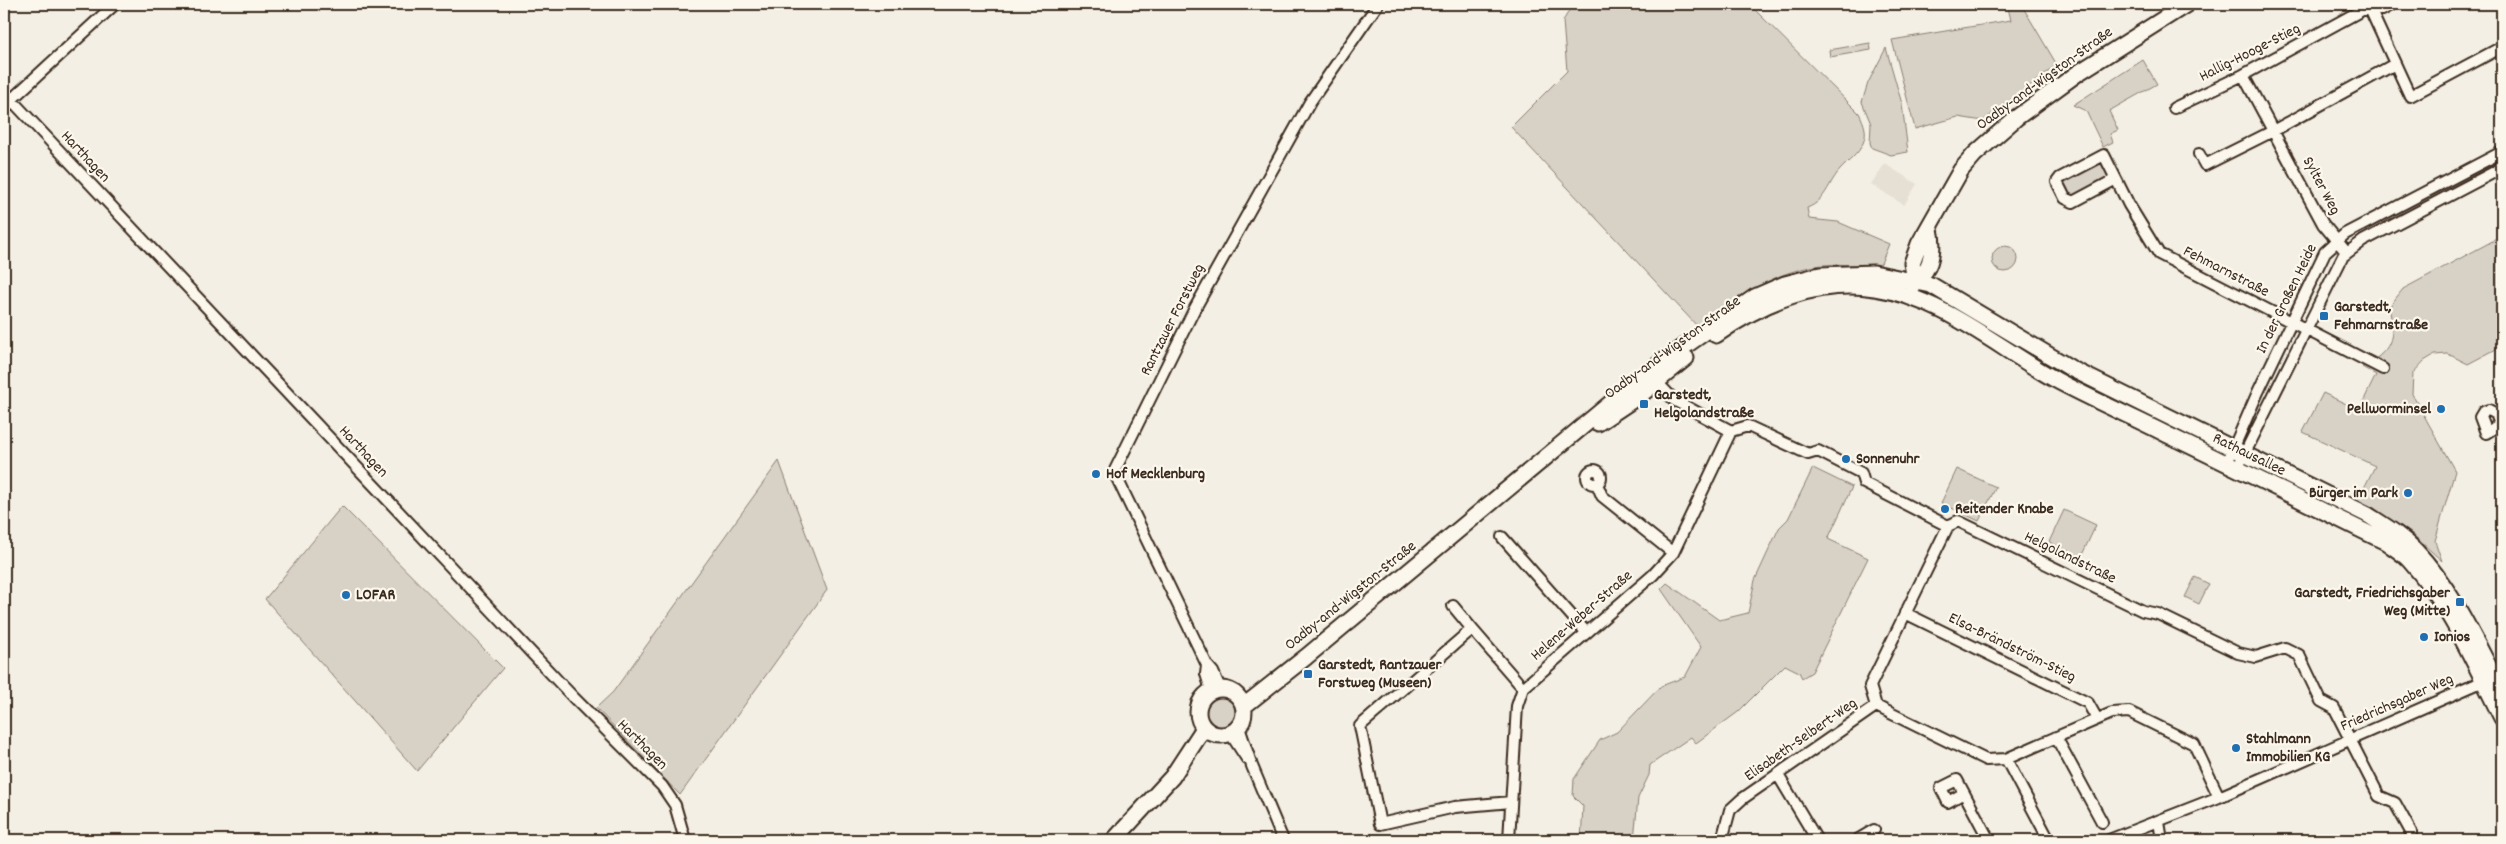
<svg xmlns="http://www.w3.org/2000/svg" width="2506" height="844" viewBox="0 0 2506 844" font-family="Dekko,sans-serif">
<style>
.built{fill:#e5dfd4}
.green{fill:#d8d1c6;stroke:#8a7e72}
.lines{fill:none;stroke-linecap:round;stroke-linejoin:round}
.street-casing{stroke:#3b2a1e;stroke-width:14}
.secondary-casing{stroke:#3b2a1e;stroke-width:19}
.street{stroke:#fbf7ec;stroke-width:10}
.secondary{stroke:#fbf7ec;stroke-width:15}
.poi-dot{fill:#1f6fb2;stroke:#fbf7ec;stroke-width:2}
.labels{text-anchor:middle;dominant-baseline:central;stroke-width:4.5;stroke-linejoin:round;paint-order:stroke}
.street-label{font-size:16px;fill:#3b2a1e;stroke:#fbf7ec}
.poi-label{font-size:16px;font-weight:bold;fill:#3b2a1e;stroke:#fbf7ec;text-anchor:start}
</style>
<rect width="100%" height="100%" fill="#f3efe4"/>
<filter id="ink" filterUnits="userSpaceOnUse"><feTurbulence type="fractalNoise" baseFrequency=".02" numOctaves="2"/><feDisplacementMap in="SourceGraphic" scale="10" xChannelSelector="R" yChannelSelector="G"/><feConvolveMatrix kernelMatrix="1 2 1 2 8 2 1 2 1" color-interpolation-filters="sRGB"/></filter>
<g filter="url(#ink)">
<path class="built" d="M 1885,164 L 1917,184 L 1904,205 L 1871,184 Z"/>
<path class="green" d="M 1573,4 L 1749,4 L 1859,113 C 1864,123 1868,133 1863,143 C 1859,154 1847,162 1840,170 C 1828,183 1826,201 1807,208 L 1809,219 L 1838,222 L 1889,244 L 1879,268 C 1856,265 1833,262 1810,267 C 1768,275 1731,302 1698,327 L 1511,127 L 1567,71 L 1563,21 Z
M 2007,4 L 2021,4 L 2057,65 L 1983,121 L 1958,117 L 1915,129 L 1892,40 L 2011,20 Z
M 1870,43 L 1871,50 L 1830,57 L 1829,50 Z
M 1886,48 L 1902,104 L 1908,152 L 1891,155 L 1872,148 L 1870,143 L 1871,124 L 1862,102 L 1868,83 Z
M 2143,60 L 2157,84 L 2109,111 L 2118,130 L 2110,134 L 2113,142 L 2103,147 L 2086,111 L 2073,105 Z
M 2099,163 L 2105,164 L 2110,177 L 2070,197 L 2064,186 L 2065,180 Z
M 2502,236 L 2502,346 L 2468,364 L 2448,354 L 2434,355 L 2424,361 L 2413,373 L 2412,394 L 2455,471 L 2435,541 L 2442,561 L 2411,533 L 2357,502 L 2375,466 L 2303,432 L 2323,393 L 2359,410 L 2376,375 L 2362,367 C 2392,351 2396,339 2389,307 L 2403,289 Z
M1992 259a13 13 0 1 1 26 0a13 13 0 1 1-26 0Z
M 1998,328 L 2219,447 L 2217,451 L 2153,418 L 2147,418 L 2105,399 L 1994,336 Z
M 779,461 L 827,590 L 680,795 L 596,708 L 613,692 Z
M 1813,468 L 1852,487 L 1828,539 L 1868,558 L 1812,672 L 1802,678 L 1799,672 L 1785,665 L 1738,712 L 1696,743 L 1691,737 L 1650,765 L 1649,775 L 1638,798 L 1634,840 L 1581,840 L 1583,806 L 1573,796 L 1574,779 L 1600,740 L 1617,732 L 1661,686 L 1685,677 L 1701,647 L 1661,589 L 1667,583 L 1719,620 L 1748,613 L 1755,580 L 1779,528 L 1788,519 Z
M 1957,469 L 1996,487 L 1979,521 L 1941,503 Z
M 342,506 L 503,668 L 417,771 L 265,599 Z
M 2064,510 L 2096,525 L 2081,557 L 2049,542 Z
M 2195,577 L 2209,584 L 2199,604 L 2185,597 Z
M1205 712a15 15 0 1 1 30 0a15 15 0 1 1-30 0Z"/>
<g class="lines">
<defs>
<path id="street" d="M 2370,9 L 2410,96 L 2502,47
M 2243,75 L 2323,224 L 2347,253
M 4,92 L 573,697 L 662,786 L 675,805 L 685,840
M 2174,108 L 2243,75 L 2362,10 L 2382,10 L 2393,4
M 4,112 L 11,100 L 115,4
M 2199,154 L 2205,165 L 2273,131 L 2395,64
M 2116,179 L 2073,202 L 2065,198 L 2057,182 L 2060,178 L 2104,155 L 2129,205 L 2159,254 L 2383,369
M 1653,378 L 1674,400 L 1731,431 L 1748,426 L 1808,454 L 1818,451 L 1861,473 L 1864,483 L 1948,526 L 1958,521 L 2143,611 L 2158,614 L 2238,653 L 2256,657 L 2285,648 L 2299,655 L 2321,701 L 2334,708 L 2379,796 L 2395,803 L 2411,832 L 2411,840
M 2489,410 L 2496,414 L 2500,424 L 2486,433 L 2480,417 L 2483,412 Z
M 2227,463 L 2258,392 L 2325,252 L 2345,234 L 2502,152
M 2237,469 L 2343,256 L 2363,241 L 2502,168
M1587 477a7 7 0 1 1 14 0a7 7 0 1 1-14 0Z
M 1597,484 L 1602,496 L 1673,553
M 1502,537 L 1586,632
M 1453,606 L 1472,629
M 1905,613 L 2088,703 L 2097,719
M 1207,665 L 1206,674 L 1211,690
M 1220,688 L 1213,672 L 1207,665 L 1114,472 L 1194,310 L 1310,102 L 1378,4
M 1876,706 L 1986,760 L 2006,759 L 2112,713 L 2129,712 L 2194,744 L 2219,797
M 1239,727 L 1252,766 L 1283,840
M 1230,733 L 1247,759
M 2056,737 L 2102,822
M 2006,759 L 2049,840
M 1778,775 L 1817,840
M 1964,793 L 1948,802 L 1941,788 L 1957,780 L 1989,840
M 1511,802 L 1455,807 L 1380,824 L 1360,726 L 1472,629 L 1523,688
M 2159,822 L 2162,840
M 1509,840 L 1517,706 L 1523,688 L 1653,575 L 1673,553 L 1731,431
M 1722,840 L 1730,810 L 1742,799 L 1876,706 L 1870,686 L 1948,526
M 1857,840 L 1874,830
M 2109,840 L 2219,797 L 2502,673"/>
<path id="secondary" d="M 1915,281 L 1912,263 L 1919,244 L 1961,170 L 1975,154 L 2016,118 L 2078,73 L 2187,4
M 1913,287 C 1916,280 1920,277 1925,271 C 1933,260 1933,242 1930,229
M 1716,335 C 1762,302 1818,279 1875,288 C 1943,298 1998,348 2056,380 C 2093,400 2131,416 2168,435 C 2241,470 2313,506 2386,542 C 2394,548 2403,553 2410,561 C 2450,605 2475,665 2502,718
M 1598,423 L 1643,393 L 1686,358
M1198 712a23 23 0 1 1 46 0a23 23 0 1 1-46 0Z
M 1244,706 L 1306,657 L 1648,372 L 1755,297 L 1785,284 L 1820,275 L 1874,273 L 1931,285 L 2072,369 L 2368,515 C 2385,526 2402,536 2416,551 C 2453,590 2477,645 2502,692
M 1114,840 L 1172,777 L 1204,728"/>
</defs>
<use href="#street" class="street-casing"/>
<use href="#secondary" class="secondary-casing"/>
<use href="#street" class="street"/>
<use href="#secondary" class="secondary"/>
</g>
</g>
<g class="poi-dot">
<rect x="2319" y="311" width="10" height="10" rx="2.5"/>
<rect x="1639" y="399" width="10" height="10" rx="2.5"/>
<circle cx="2441" cy="409" r="5"/>
<circle cx="1846" cy="459" r="5"/>
<circle cx="1096" cy="474" r="5"/>
<circle cx="2408" cy="493" r="5"/>
<circle cx="1945" cy="509" r="5"/>
<circle cx="346" cy="595" r="5"/>
<rect x="2455" y="597" width="10" height="10" rx="2.5"/>
<circle cx="2424" cy="637" r="5"/>
<rect x="1303" y="669" width="10" height="10" rx="2.5"/>
<circle cx="2236" cy="748" r="5"/>
</g>
<g class="labels">
<g class="street-label">
<text transform="translate(2250 53) rotate(-27)">Hallig-Hooge-Stieg</text>
<text transform="translate(2045 79) rotate(-36)">Oadby-and-Wigston-Straße</text>
<text transform="translate(85 157) rotate(47)">Harthagen</text>
<text transform="translate(2321 186) rotate(62)">Sylter Weg</text>
<text transform="translate(2226 272) rotate(27)">Fehmarnstraße</text>
<text transform="translate(2287 299) rotate(-64)">In der Großen Heide</text>
<text transform="translate(1173 320) rotate(-63)">Rantzauer Forstweg</text>
<text transform="translate(1673 348) rotate(-36)">Oadby-and-Wigston-Straße</text>
<text transform="translate(363 452) rotate(47)">Harthagen</text>
<text transform="translate(2249 455) rotate(26)">Rathausallee</text>
<text transform="translate(2070 558) rotate(26)">Helgolandstraße</text>
<text transform="translate(1351 596) rotate(-39)">Oadby-and-Wigston-Straße</text>
<text transform="translate(1582 616) rotate(-41)">Helene-Weber-Straße</text>
<text transform="translate(2012 648) rotate(26)">Elsa-Brändström-Stieg</text>
<text transform="translate(2397 703) rotate(-24)">Friedrichsgaber Weg</text>
<text transform="translate(1801 740) rotate(-35)">Elisabeth-Selbert-Weg</text>
<text transform="translate(642 745) rotate(45)">Harthagen</text>
</g>
<g class="poi-label">
<text x="2334" y="307">Garstedt,<tspan x="2334" dy="18">Fehmarnstraße</tspan></text>
<text x="1654" y="395">Garstedt,<tspan x="1654" dy="18">Helgolandstraße</tspan></text>
<text x="2431" y="409" text-anchor="end">Pellworminsel</text>
<text x="1856" y="459">Sonnenuhr</text>
<text x="1106" y="474">Hof Mecklenburg</text>
<text x="2398" y="493" text-anchor="end">Bürger im Park</text>
<text x="1955" y="509">Reitender Knabe</text>
<text x="2450" y="593" text-anchor="end">Garstedt, Friedrichsgaber<tspan x="2450" dy="18">Weg (Mitte)</tspan></text>
<text x="356" y="595">LOFAR</text>
<text x="2434" y="637">Ionios</text>
<text x="1318" y="665">Garstedt, Rantzauer<tspan x="1318" dy="18">Forstweg (Museen)</tspan></text>
<text x="2246" y="739">Stahlmann<tspan x="2246" dy="18">Immobilien KG</tspan></text>
</g>
</g>
<rect width="2506" height="844" fill="none" stroke="#fbf7ec" stroke-width="20"/>
<rect x="10" y="10" width="2486" height="824" fill="none" stroke="#3b2a1e" stroke-width="2" filter="url(#ink)"/>
</svg>
